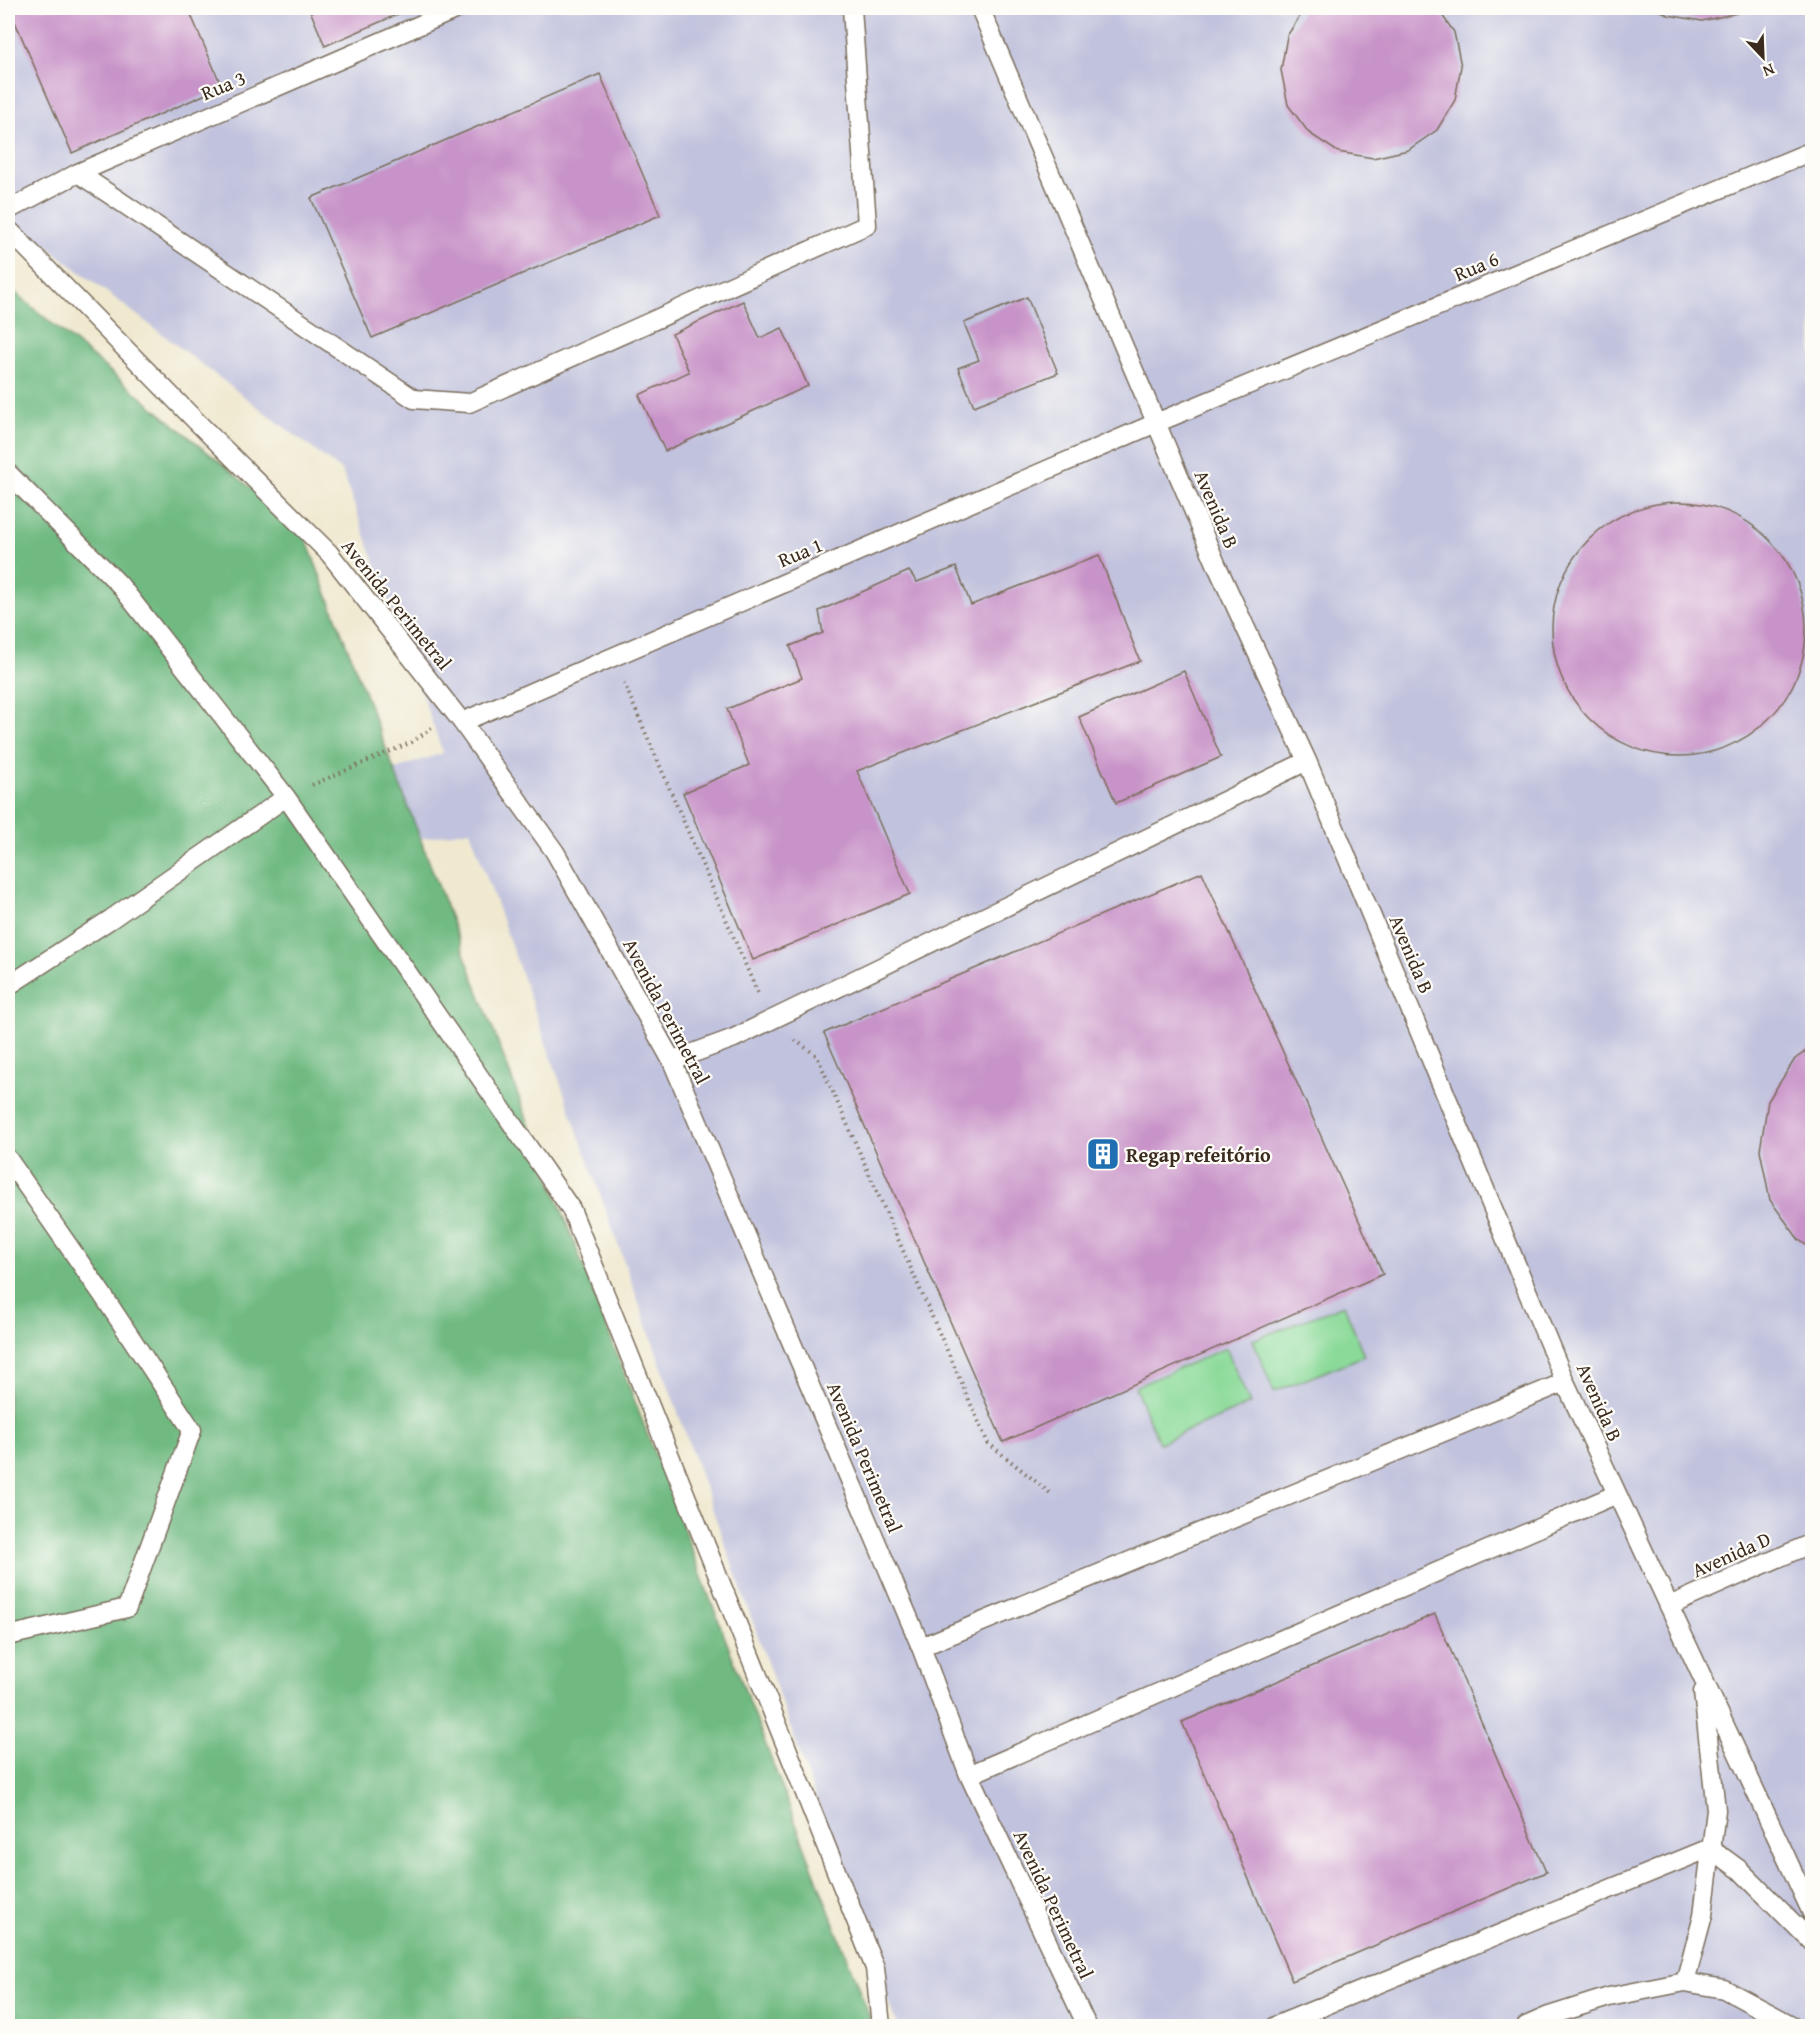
<svg xmlns="http://www.w3.org/2000/svg" width="1820" height="2034" viewBox="0 0 1820 2034" font-family="'Gentium Book Plus',serif">
<style>
.industrial{fill:#c1c2dd}
.green{fill:#8bda9a;stroke:#63825c;stroke-width:1.5}
.forest{fill:#70ba82;stroke:#567250;stroke-width:1.5}
.building{fill:#c893c8}
.lines{fill:none;stroke-linecap:round;stroke-linejoin:round}
.lane-casing{stroke:#7a6d5c;stroke-width:21}
.path{stroke:#7a6d5c;stroke-width:4;stroke-dasharray:1.5 4.5;stroke-linecap:butt}
.lane{stroke:#fff;stroke-width:18}
.labels{text-anchor:middle;dominant-baseline:central;stroke-width:4.5;stroke-linejoin:round;paint-order:stroke}
.street-label{font-size:20px;fill:#3b2a1e;stroke:#fdfcf7}
.poi-label{font-size:20px;font-weight:bold;fill:#3b2a1e;stroke:#fdfcf7;text-anchor:start}
</style>
<rect width="100%" height="100%" fill="#fdfcf7"/>
<filter id="ink" filterUnits="userSpaceOnUse"><feTurbulence type="fractalNoise" baseFrequency=".0167" numOctaves="2"/><feDisplacementMap in="SourceGraphic" scale="12" xChannelSelector="R" yChannelSelector="G"/><feConvolveMatrix kernelMatrix="1 2 1 2 8 2 1 2 1" color-interpolation-filters="sRGB"/></filter>
<filter id="wash" filterUnits="userSpaceOnUse"><feTurbulence type="fractalNoise" baseFrequency=".008" numOctaves="4" result="noise"/><feDisplacementMap in="SourceGraphic" scale="24" xChannelSelector="R" yChannelSelector="G"/><feGaussianBlur stdDeviation="1.35" result="paint"/><feColorMatrix in="noise" values="0 0 0 0 0 0 0 0 0 0 0 0 0 0 0 0 0 1.4 0 .05"/><feComposite in="paint" operator="in"/></filter>
<g filter="url(#wash)">
<rect width="100%" height="100%" fill="#f0e9d0"/>
<path class="industrial" d="M 8,8 L 1812,8 L 1812,2026 L 897,2026 L 470,830 L 237,872 L 8,927 L 241,821 L 443,753 L 342,471 L 8,217 Z"/>
<path class="green" d="M 1344,1305 L 1364,1356 L 1274,1392 L 1253,1340 Z
M 1226,1348 L 1250,1404 L 1159,1443 L 1135,1387 Z"/>
<path class="forest" d="M 8,287 L 303,531 L 873,2026 L 8,2026 Z"/>
<g id="blocks">
<path class="building" d="M 9,8 L 188,8 L 222,87 L 72,153 Z
M 309,8 L 412,8 L 325,46 Z
M 1305,8 L 1437,8 L 1454,32 L 1461,66 L 1455,100 L 1437,130 L 1408,150 L 1373,158 L 1338,152 L 1309,133 L 1288,105 L 1281,70 L 1287,36 Z
M 1656,8 L 1745,8 L 1737,13 L 1702,21 L 1668,15 Z
M 600,74 L 660,215 L 372,338 L 311,198 Z
M 1027,297 L 1058,373 L 974,406 L 958,368 L 979,360 L 964,323 Z
M 743,301 L 760,338 L 782,328 L 808,386 L 665,451 L 639,395 L 689,372 L 672,334 Z
M1552 629a127 127 0 1 1 254 0a127 127 0 1 1-254 0Z
M 1099,555 L 1140,661 L 857,771 L 910,894 L 753,960 L 683,793 L 749,765 L 727,709 L 802,678 L 790,646 L 823,633 L 819,611 L 909,571 L 917,582 L 956,567 L 971,605 Z
M 1184,671 L 1221,757 L 1116,803 L 1079,717 Z
M 1202,872 L 1383,1274 L 1003,1442 L 824,1033 Z
M 1812,1047 L 1812,1249 L 1799,1240 L 1770,1200 L 1760,1150 L 1768,1101 L 1795,1059 Z
M 1435,1614 L 1546,1872 L 1292,1981 L 1182,1722 Z"/>
</g>
</g>
<g filter="url(#ink)">
<use href="#blocks" fill-opacity="0" stroke="#7a6d5c" stroke-width="1.5"/>
<g class="lines">
<defs>
<path id="lane" d="M 980,8 L 1217,566 L 1307,761 L 1565,1382 L 1812,1913
M 78,173 L 414,399 L 469,403 L 867,225 L 852,8
M 8,210 L 78,173 L 459,8
M 8,229 L 196,421 L 329,553 L 462,722 L 555,852 L 672,1061 L 921,1647 L 969,1775 L 1087,2026
M 8,473 L 119,584 L 286,797 L 571,1209 L 875,1968 L 881,2026
M 462,722 L 1156,423 L 1812,151
M 8,986 L 111,919 L 286,797
M 672,1061 L 734,1038 L 1307,761
M 8,1159 L 102,1294 L 192,1430 L 127,1608 L 8,1636
M 1669,1606 L 1812,1543
M 921,1647 L 1565,1382
M 969,1775 L 1617,1494
M 1685,1982 L 1703,1915 L 1716,1810 L 1703,1692
M 1275,2026 L 1710,1848 L 1740,1870 L 1812,1942
M 1526,2026 L 1549,2016 L 1609,1997 L 1685,1982 L 1724,1989 L 1793,2026"/>
</defs>
<use href="#lane" class="lane-casing"/>
<path class="path" d="M 624,683 L 759,996
M 312,785 L 412,742 L 432,728
M 795,1040 L 817,1056 L 988,1443 L 1050,1493"/>
<use href="#lane" class="lane"/>
</g>
</g>
<defs>
<symbol id="building-square" viewBox="-11 -11 22 22"><rect x="-9" y="-9" width="18" height="18" rx="4" fill="#1f6fb2" stroke="#fdfcf7"/><path d="M-4-6H4V6H1V3H-1V6H-4ZM-2.5-4.3h1.7v1.8h-1.7ZM.8-4.3h1.7v1.8H.8ZM-2.5-1h1.7V.8h-1.7ZM.8-1h1.7V.8H.8Z" fill="#fff"/></symbol>
</defs>
<g fill-rule="evenodd">
<use href="#building-square" x="1084" y="1135" width="38" height="38"/>
</g>
<g class="labels">
<g class="street-label">
<text transform="translate(223 85) rotate(-23)">Rua 3</text>
<text transform="translate(1476 266) rotate(-23)">Rua 6</text>
<text transform="translate(1217 509) rotate(67)">Avenida B</text>
<text transform="translate(800 552) rotate(-23)">Rua 1</text>
<text transform="translate(397 604) rotate(51)">Avenida Perimetral</text>
<text transform="translate(1412 954) rotate(67)">Avenida B</text>
<text transform="translate(667 1011) rotate(62)">Avenida Perimetral</text>
<text transform="translate(1600 1402) rotate(66)">Avenida B</text>
<text transform="translate(865 1457) rotate(67)">Avenida Perimetral</text>
<text transform="translate(1731 1554) rotate(-24)">Avenida D</text>
<text transform="translate(1054 1904) rotate(65)">Avenida Perimetral</text>
</g>
<g class="poi-label">
<text x="1126" y="1154">Regap refeitório</text>
</g>
</g>
<rect width="1820" height="2034" fill="none" stroke="#fdfcf7" stroke-width="30"/>
<g transform="translate(1763 57) rotate(157)" stroke="#fdfcf7" stroke-width="4.5" paint-order="stroke">
<path d="M0-4.5L10 22L0 15L-10 22Z" fill="#3b2a1e"/>
<text y="-9" font-size="16" font-weight="bold" text-anchor="middle" fill="#3b2a1e">N</text>
</g>
</svg>
